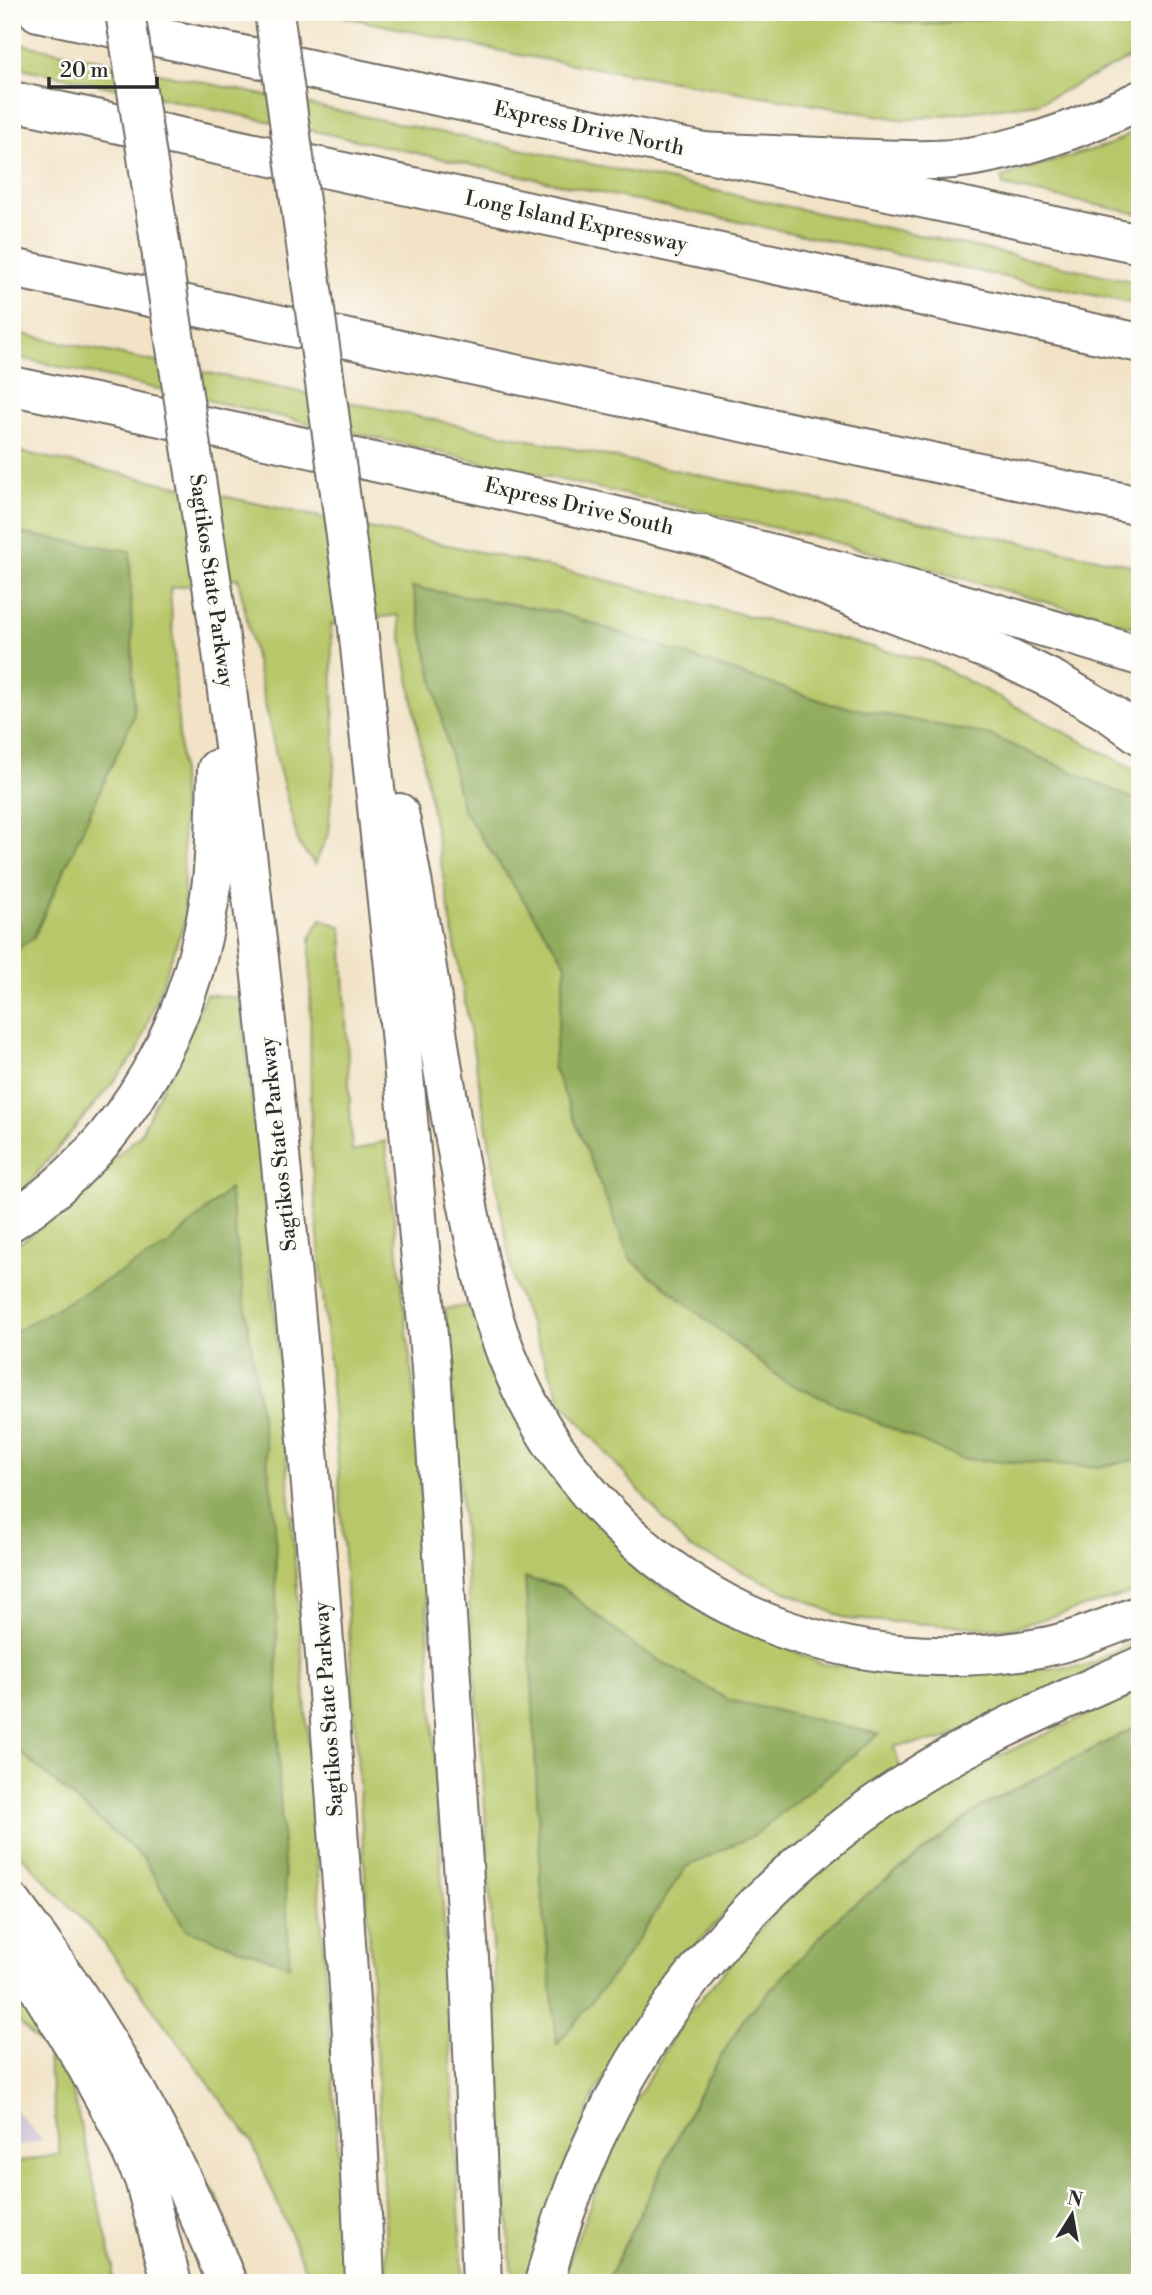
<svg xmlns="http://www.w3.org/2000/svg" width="1152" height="2295" viewBox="0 0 1152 2295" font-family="'Libre Bodoni',serif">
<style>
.industrial{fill:#ccbfd4}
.green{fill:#b7c769;stroke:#71794a;stroke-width:2}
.forest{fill:#91ac5d;stroke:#5e6c44;stroke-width:2}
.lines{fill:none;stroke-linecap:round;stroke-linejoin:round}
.trunk-casing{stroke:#716b62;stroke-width:42}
.motorway-casing{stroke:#716b62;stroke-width:42}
.trunk{stroke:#fff;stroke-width:38}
.motorway{stroke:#fff;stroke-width:38}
.motorway-bridge-casing{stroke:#716b62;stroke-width:42;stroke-linecap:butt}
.motorway-bridge{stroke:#fff;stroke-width:38}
.labels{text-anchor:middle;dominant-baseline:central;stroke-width:7;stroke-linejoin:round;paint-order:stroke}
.street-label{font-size:21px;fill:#2b2b2b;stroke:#fdfcf7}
</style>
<rect width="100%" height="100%" fill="#fdfcf7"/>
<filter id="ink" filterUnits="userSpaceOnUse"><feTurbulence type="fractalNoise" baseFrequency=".0143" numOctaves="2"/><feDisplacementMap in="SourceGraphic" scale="14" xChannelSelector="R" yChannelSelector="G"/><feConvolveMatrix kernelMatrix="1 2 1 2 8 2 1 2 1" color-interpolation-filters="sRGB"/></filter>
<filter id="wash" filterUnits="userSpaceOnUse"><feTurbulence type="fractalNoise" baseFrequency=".00686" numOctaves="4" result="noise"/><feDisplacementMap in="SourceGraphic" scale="28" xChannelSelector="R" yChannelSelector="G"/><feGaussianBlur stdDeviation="1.57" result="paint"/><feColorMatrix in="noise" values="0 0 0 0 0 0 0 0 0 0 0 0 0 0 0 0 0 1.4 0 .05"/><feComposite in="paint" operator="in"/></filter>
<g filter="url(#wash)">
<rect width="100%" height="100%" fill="#f2e3c7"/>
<path class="industrial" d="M 12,2106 L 42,2140 L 12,2148 Z"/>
<path class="green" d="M 323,12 L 1140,12 L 1140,53 L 1039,103 L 905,120 L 519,55 Z
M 12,42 L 657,178 L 1140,283 L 1140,305 L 653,204 L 12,66 Z
M 1140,128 L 1140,214 L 1003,186 L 1001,177 L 1111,144 Z
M 12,332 L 1140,567 L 1140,629 L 824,539 L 12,356 Z
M 12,450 L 585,575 L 932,662 L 1140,772 L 1140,1589 L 1135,1592 L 1009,1629 L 847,1619 L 688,1547 L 562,1402 L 514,1285 L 398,615 L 331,624 L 335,757 L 328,834 L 315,864 L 299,845 L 277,760 L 238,578 L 170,588 L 181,768 L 185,920 L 137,1053 L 16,1199 L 12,1201 Z
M 321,919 L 342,927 L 352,1152 L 385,1141 L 417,1418 L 463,2283 L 388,2283 L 374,2010 L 338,1467 L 311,1154 L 310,938 Z
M 206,994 L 240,998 L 268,1231 L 296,1575 L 348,2283 L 311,2283 L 251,2140 L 103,1942 L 12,1845 L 12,1246 L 26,1239 L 140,1135 Z
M 472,1305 L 525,1432 L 654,1583 L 821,1664 L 933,1676 L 1085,1666 L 1140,1638 L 1140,1652 L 943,1740 L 894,1746 L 901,1771 L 762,1874 L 661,1982 L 592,2099 L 534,2272 L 522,2281 L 511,2268 L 482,1758 L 445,1309 Z
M 1140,1690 L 1140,1725 L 982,1806 L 843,1913 L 745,2017 L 699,2093 L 606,2283 L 565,2283 L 570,2257 L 623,2121 L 686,2016 L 781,1904 L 881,1821 L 975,1767 Z
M 12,1930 L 83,2002 L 217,2196 L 248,2283 L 209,2283 L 176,2198 L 58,2028 L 113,2266 L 113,2283 L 12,2283 L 12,2163 L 60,2154 L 47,2051 L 12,2015 Z"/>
<path class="forest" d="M 816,12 L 1042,12 L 926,25 Z
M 12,532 L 130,551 L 134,716 L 33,939 L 12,951 Z
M 412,587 L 558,612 L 831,704 L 990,735 L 1140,802 L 1140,1459 L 1100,1467 L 961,1459 L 785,1382 L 630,1259 L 553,1066 L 566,964 L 462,808 Z
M 229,1189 L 275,1516 L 279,1778 L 290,1966 L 185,1929 L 144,1859 L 12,1745 L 12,1333 L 167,1246 Z
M 525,1578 L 562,1587 L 636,1647 L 729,1700 L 879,1734 L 755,1835 L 686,1867 L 620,1966 L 557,2045 L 541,1884 L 532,1685 Z
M 1140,1725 L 1140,2283 L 606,2283 L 699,2093 L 745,2017 L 843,1913 L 982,1806 Z"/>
</g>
<g filter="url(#ink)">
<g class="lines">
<defs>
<path id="trunk" d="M 38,12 L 1140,244
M 12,386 C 391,465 770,541 1140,656"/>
<path id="motorway" d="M 12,101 L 1140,343
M 698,152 C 748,154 797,156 847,158 C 882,159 918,162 953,159 C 1017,152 1082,128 1140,100
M 12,268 L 1140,506
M 703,535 L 881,609 L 999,654 L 1055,681 L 1111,714 L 1140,735
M 356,609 L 394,967 L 431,1368 L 470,1973 L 482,2283
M 221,644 C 266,989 300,1334 327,1680 C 342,1881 357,2082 365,2283
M 399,813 C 426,938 439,1066 465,1192 C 475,1239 483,1288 499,1334 C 543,1463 639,1569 765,1622 C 852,1657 947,1664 1039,1648 C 1073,1642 1107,1627 1140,1615
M 12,1221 C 130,1143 195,1019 212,881 C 216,844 216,807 217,769
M 12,1903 C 100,2019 174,2147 227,2283
M 12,1951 L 31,1976 L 80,2055 L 117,2121 L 144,2179 L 172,2283
M 544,2283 C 598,2072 725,1899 908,1782 C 980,1735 1061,1702 1140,1666"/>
</defs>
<use href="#trunk" class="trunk-casing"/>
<use href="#motorway" class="motorway-casing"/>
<use href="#trunk" class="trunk"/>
<use href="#motorway" class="motorway"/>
<defs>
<path id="motorway-bridge" d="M 125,12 L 221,644
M 274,12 L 356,609"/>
</defs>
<use href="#motorway-bridge" class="motorway-bridge-casing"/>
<use href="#motorway-bridge" class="motorway-bridge"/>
</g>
</g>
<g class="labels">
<g class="street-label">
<text transform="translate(589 129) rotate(12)">Express Drive North</text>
<text transform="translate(576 222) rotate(12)">Long Island Expressway</text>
<text transform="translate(579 507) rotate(13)">Express Drive South</text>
<text transform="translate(211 581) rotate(82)">Sagtikos State Parkway</text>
<text transform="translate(279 1144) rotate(-96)">Sagtikos State Parkway</text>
<text transform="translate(329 1709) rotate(-94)">Sagtikos State Parkway</text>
</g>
</g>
<rect width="1152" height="2295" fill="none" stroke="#fdfcf7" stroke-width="42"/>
<g transform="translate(1072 2215) rotate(11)" stroke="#fdfcf7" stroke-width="5" paint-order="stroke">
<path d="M0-5L12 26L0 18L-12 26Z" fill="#2b2b2b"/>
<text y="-10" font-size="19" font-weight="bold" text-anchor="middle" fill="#2b2b2b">N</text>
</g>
<path d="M49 77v10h108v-10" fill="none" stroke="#2b2b2b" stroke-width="3.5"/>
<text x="60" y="77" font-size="21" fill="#2b2b2b" stroke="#fdfcf7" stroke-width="5" paint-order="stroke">20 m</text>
</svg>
